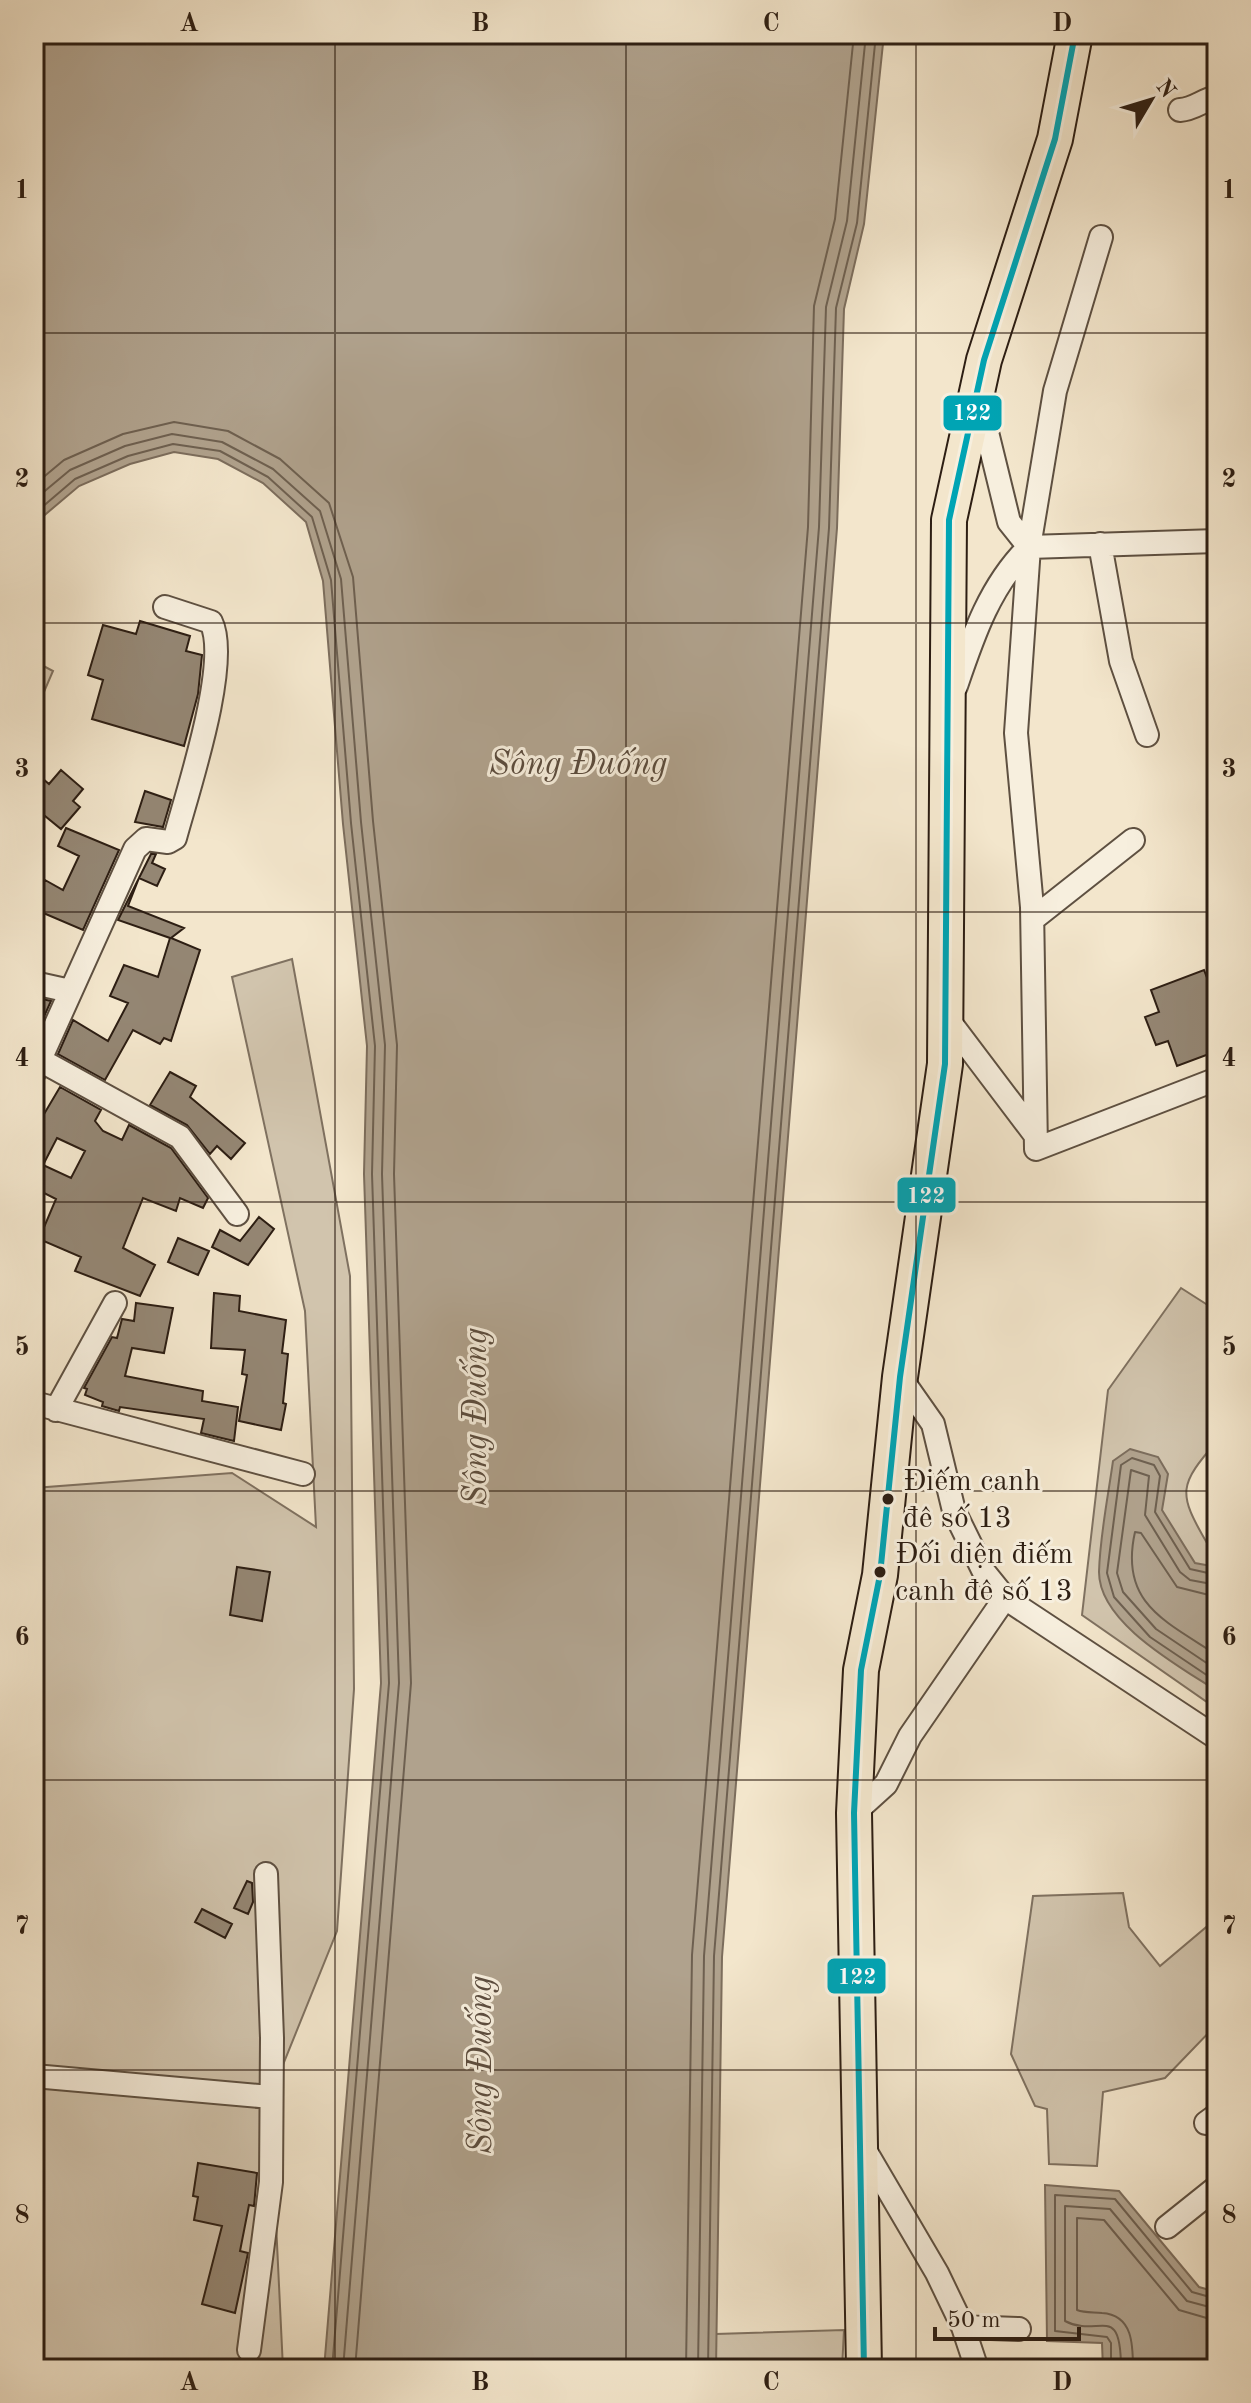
<svg xmlns="http://www.w3.org/2000/svg" width="1251" height="2403" viewBox="0 0 1251 2403" font-family="'Old Standard TT',serif">
<style>
.green{fill:#d1c4ad;stroke:#7f7160;stroke-width:2}
.water{fill:#b0a28d;stroke:#7c6d5c;stroke-width:2}
.lines{fill:none;stroke-linecap:round;stroke-linejoin:round}
.shore{stroke:#6e6050;stroke-width:2}
.building{fill:#948673;stroke:#2d1e13;stroke-width:2;fill-rule:evenodd}
.street-casing{stroke:#5e5041;stroke-width:26}
.primary-casing{stroke:#2d1e13;stroke-width:38}
.street{stroke:#f7efde;stroke-width:22}
.primary{stroke:#f3e6cc;stroke-width:34}
.bus-1-casing{stroke:#f7efde;stroke-width:12}
.bus-1{stroke:#00a4b4;stroke-width:6}
.grid{fill:none;stroke:#2d1e13;stroke-width:2;stroke-opacity:0.55}
.bus-dot{fill:#2d1e13;stroke:#f7efde;stroke-width:3}
.labels{text-anchor:middle;dominant-baseline:central;stroke-width:6;stroke-linejoin:round;paint-order:stroke}
.bus-label{font-size:30px;fill:#2d1e13;stroke:#f7efde;text-anchor:start}
.water-label{font-size:34px;font-style:italic;fill:#5b4c3e;stroke:#f7efde}
.line-badge{stroke:#f7efde;stroke-width:3}
.badge-label{font-size:22px;text-anchor:middle;font-weight:bold;fill:#fff}
.neatline{fill:none;stroke:#2d1e13;stroke-width:3}
.grid-label{font-size:26px;text-anchor:middle;font-weight:bold;fill:#2d1e13}
</style>
<rect width="100%" height="100%" fill="#f3e6cc"/>
<filter id="stains"><feTurbulence type="fractalNoise" baseFrequency=".0025" numOctaves="4"/><feColorMatrix values="0 0 0 0 .2 0 0 0 0 .09 0 0 0 0 .02 0 0 0 .5 -.17"/></filter>
<radialGradient id="worn" r=".72"><stop offset=".6" stop-color="#630" stop-opacity="0"/><stop offset="1" stop-color="#630" stop-opacity=".3"/></radialGradient>
<path class="green" d="M 34,661 L 53,671 L 34,715 Z
M 292,959 L 350,1276 L 354,1689 L 337,1931 L 270,2097 L 283,2369 L 34,2369 L 34,1488 L 232,1473 L 316,1527 L 305,1311 L 232,977 Z
M 1181,1288 L 1217,1311 L 1217,1441 C 1179,1485 1177,1492 1207,1543 L 1217,1547 L 1217,1709 L 1082,1615 L 1108,1390 Z
M 1123,1893 L 1129,1927 L 1160,1966 L 1217,1918 L 1217,2024 L 1165,2078 L 1103,2092 L 1097,2166 L 1049,2164 L 1047,2109 L 1035,2106 L 1011,2054 L 1033,1896 Z
M 844,2330 L 842,2369 L 716,2369 L 716,2334 Z"/>
<path class="water" d="M 34,34 L 884,34 L 864,224 L 844,309 L 837,528 L 722,1957 L 716,2369 L 324,2369 L 381,1683 L 364,1174 L 367,1046 L 343,824 L 323,581 L 306,522 L 263,483 L 218,459 L 174,452 L 130,464 L 79,486 L 34,524 Z
M 1130,1449 L 1158,1457 L 1168,1474 L 1162,1510 L 1195,1563 L 1217,1567 L 1217,1691 C 1179,1666 1099,1623 1099,1572 C 1100,1535 1108,1497 1113,1461 Z
M 1045,2185 L 1119,2191 L 1199,2287 L 1217,2292 L 1217,2367 L 1103,2369 L 1102,2343 L 1047,2341 Z"/>
<g class="lines">
<path class="shore" d="M 34,485 L 64,460 L 123,434 L 174,422 L 228,431 L 280,459 L 329,503 L 353,577 L 373,821 L 397,1045 L 394,1174 L 411,1683 L 355,2369
M 34,500 L 70,470 L 125,446 L 172,434 L 222,442 L 273,469 L 320,511 L 341,579 L 361,822 L 385,1045 L 382,1174 L 399,1683 L 343,2369
M 34,514 L 75,479 L 128,456 L 173,444 L 220,451 L 268,477 L 312,517 L 331,580 L 351,823 L 375,1046 L 372,1174 L 389,1683 L 332,2369
M 1217,1575 L 1190,1569 L 1155,1512 L 1160,1476 L 1154,1465 L 1132,1458 L 1121,1465 L 1107,1573 L 1114,1597 L 1150,1637 L 1217,1682
M 1217,1585 L 1190,1580 L 1180,1572 L 1145,1515 L 1149,1476 L 1131,1470 L 1117,1573 L 1123,1592 L 1156,1629 L 1217,1670
M 1217,1597 L 1177,1587 L 1141,1533 L 1135,1532 C 1119,1603 1165,1621 1217,1655
M 686,2369 L 692,1955 L 808,527 L 814,306 L 835,219 L 854,34
M 698,2369 L 704,1956 L 819,527 L 826,307 L 847,221 L 866,34
M 708,2369 L 714,1956 L 829,528 L 836,308 L 857,223 L 876,34
M 1111,2369 L 1111,2343 L 1107,2337 L 1055,2331 L 1055,2195 L 1115,2199 L 1192,2292 L 1217,2299
M 1121,2369 C 1121,2300 1099,2339 1065,2321 L 1065,2206 L 1110,2209 L 1187,2301 L 1217,2309
M 1133,2369 C 1133,2345 1133,2315 1102,2313 C 1093,2312 1085,2313 1077,2310 L 1077,2218 L 1104,2220 L 1179,2310 L 1217,2321"/>
</g>
<path class="building" d="M 140,621 L 190,636 L 186,651 L 202,655 L 198,694 L 184,746 L 92,719 L 103,680 L 88,675 L 103,625 L 136,634 Z
M 61,770 L 83,789 L 73,801 L 80,807 L 61,829 L 34,807 L 34,790 L 43,779 L 49,784 Z
M 145,791 L 171,800 L 163,827 L 135,822 Z
M 66,828 L 119,850 L 83,930 L 34,909 L 34,900 L 45,880 L 63,890 L 79,856 L 58,846 Z
M 151,854 L 156,854 L 152,863 L 165,869 L 157,886 L 139,878 L 128,906 L 184,928 L 171,938 L 200,950 L 171,1041 L 164,1038 L 160,1044 L 133,1030 L 105,1080 L 58,1054 L 73,1020 L 108,1041 L 128,1003 L 110,996 L 124,965 L 158,977 L 170,938 L 118,920 Z
M 1204,970 L 1217,1004 L 1217,1051 L 1177,1066 L 1168,1041 L 1156,1045 L 1145,1017 L 1159,1012 L 1151,990 Z
M 34,997 L 51,1001 L 34,1039 Z
M 170,1072 L 196,1086 L 190,1097 L 245,1143 L 231,1159 L 217,1146 L 210,1154 L 187,1125 L 150,1105 Z
M 60,1087 L 101,1110 L 95,1121 L 103,1131 L 122,1140 L 129,1125 L 171,1148 L 208,1198 L 203,1208 L 180,1198 L 176,1211 L 143,1198 L 123,1248 L 155,1265 L 140,1296 L 75,1271 L 81,1257 L 39,1239 L 56,1199 L 34,1188 L 34,1131 ZM 57,1138 L 85,1151 L 71,1178 L 43,1165 Z
M 259,1217 L 274,1229 L 248,1265 L 212,1247 L 220,1230 L 240,1241 Z
M 178,1238 L 209,1251 L 198,1275 L 168,1262 Z
M 214,1293 L 240,1296 L 239,1311 L 286,1320 L 282,1353 L 288,1354 L 283,1403 L 286,1404 L 281,1430 L 239,1421 L 247,1375 L 242,1374 L 245,1350 L 211,1348 Z
M 136,1303 L 173,1308 L 164,1353 L 132,1348 L 125,1376 L 203,1391 L 202,1401 L 238,1407 L 234,1441 L 201,1433 L 204,1419 L 120,1407 L 119,1411 L 102,1406 L 103,1402 L 85,1395 L 87,1389 L 84,1388 L 112,1337 L 117,1338 L 122,1319 L 134,1321 Z
M 237,1567 L 270,1572 L 262,1621 L 230,1615 Z
M 247,1881 L 252,1883 L 253,1902 L 248,1914 L 234,1908 Z
M 202,1909 L 232,1924 L 225,1938 L 195,1922 Z
M 198,2163 L 257,2173 L 254,2206 L 249,2205 L 240,2251 L 248,2253 L 235,2313 L 202,2304 L 222,2226 L 194,2220 L 198,2197 L 193,2196 Z"/>
<g class="lines">
<defs>
<path id="street" d="M 1180,110 C 1195,109 1202,100 1217,97
M 1101,237 L 1055,391 L 1029,547 L 1016,733 L 1032,907 L 1036,1149 L 1217,1079
M 985,402 L 985,424 L 1009,522 L 1029,547 L 1217,541
M 1100,544 L 1121,661 L 1147,735
M 956,686 C 973,636 990,585 1029,547
M 1033,919 L 1133,840
M 34,983 L 70,991
M 946,1017 L 1036,1136
M 40,1060 L 180,1137 L 237,1214
M 34,1073 L 135,849 L 146,839 L 168,842 L 175,838 C 187,793 231,662 211,622 L 165,607
M 900,1377 L 933,1424 L 954,1511 L 984,1572 L 1005,1598 L 1217,1738
M 34,1403 L 303,1474
M 56,1410 L 115,1303
M 854,1813 L 886,1784 L 910,1736 L 1005,1598
M 34,2076 L 270,2097
M 1206,2123 L 1217,2115
M 862,2145 L 937,2273 L 963,2327 L 1019,2329
M 1167,2227 L 1217,2187
M 963,2327 L 977,2369
M 249,2350 L 271,2182 L 272,2038 L 266,1874"/>
<path id="primary" d="M 864,2369 L 854,1813 L 861,1670 L 880,1575 L 900,1377 L 945,1064 L 949,520 L 984,360 L 1055,139 L 1075,34"/>
</defs>
<use href="#street" class="street-casing"/>
<use href="#primary" class="primary-casing"/>
<use href="#street" class="street"/>
<use href="#primary" class="primary"/>
<defs>
<path id="bus-1" d="M 864,2369 L 854,1813 L 861,1670 L 880,1575 L 900,1377 L 945,1064 L 949,520 L 984,360 L 1055,139 L 1075,34"/>
</defs>
<use href="#bus-1" class="bus-1-casing"/>
<use href="#bus-1" class="bus-1"/>
</g>
<path class="grid" d="M 335,34 L 335,2369M 626,34 L 626,2369M 916,34 L 916,2369M 34,333 L 1217,333M 34,623 L 1217,623M 34,912 L 1217,912M 34,1202 L 1217,1202M 34,1491 L 1217,1491M 34,1780 L 1217,1780M 34,2070 L 1217,2070"/>
<g class="bus-dot">
<circle cx="888" cy="1499" r="7"/>
<circle cx="880" cy="1572" r="7"/>
</g>
<g class="labels">
<g class="bus-label">
<text x="903" y="1482">Điếm canh<tspan x="903" dy="37">đê số 13</tspan></text>
<text x="895" y="1555">Đối diện điếm<tspan x="895" dy="37">canh đê số 13</tspan></text>
</g>
<g class="water-label">
<text x="578" y="765">Sông Đuống</text>
<text transform="translate(477 1417) rotate(-90)">Sông Đuống</text>
<text transform="translate(482 2065) rotate(-90)">Sông Đuống</text>
</g>
</g>
<g class="line-badge">
<rect x="942" y="394" width="61" height="38" rx="8" fill="#00a4b4"/>
<rect x="896" y="1176" width="61" height="38" rx="8" fill="#00a4b4"/>
<rect x="826" y="1957" width="61" height="38" rx="8" fill="#00a4b4"/>
</g>
<g class="badge-label">
<text x="972" y="420">122</text>
<text x="926" y="1203">122</text>
<text x="857" y="1984">122</text>
</g>
<rect width="1251" height="2403" fill="none" stroke="#f3e6cc" stroke-width="88"/>
<g transform="translate(1151 100) rotate(52)" stroke="#f7efde" stroke-width="6" paint-order="stroke">
<path d="M0-6L14 30L0 20L-14 30Z" fill="#2d1e13"/>
<text y="-12" font-size="22" font-weight="bold" text-anchor="middle" fill="#2d1e13">N</text>
</g>
<path d="M935 2327v12h144v-12" fill="none" stroke="#2d1e13" stroke-width="4"/>
<text x="947" y="2327" font-size="24" fill="#2d1e13" stroke="#f7efde" stroke-width="6" paint-order="stroke">50 m</text>
<rect x="44" y="44" width="1163" height="2315" class="neatline"/>
<g class="grid-label">
<text x="189" y="31">A</text>
<text x="480" y="31">B</text>
<text x="771" y="31">C</text>
<text x="1062" y="31">D</text>
<text x="22" y="198">1</text>
<text x="1229" y="198">1</text>
<text x="22" y="487">2</text>
<text x="1229" y="487">2</text>
<text x="22" y="777">3</text>
<text x="1229" y="777">3</text>
<text x="22" y="1066">4</text>
<text x="1229" y="1066">4</text>
<text x="22" y="1355">5</text>
<text x="1229" y="1355">5</text>
<text x="22" y="1645">6</text>
<text x="1229" y="1645">6</text>
<text x="22" y="1934">7</text>
<text x="1229" y="1934">7</text>
<text x="22" y="2223">8</text>
<text x="1229" y="2223">8</text>
<text x="189" y="2390">A</text>
<text x="480" y="2390">B</text>
<text x="771" y="2390">C</text>
<text x="1062" y="2390">D</text>
</g>
<rect width="100%" height="100%" filter="url(#stains)"/>
<rect width="100%" height="100%" fill="url(#worn)"/>
</svg>
